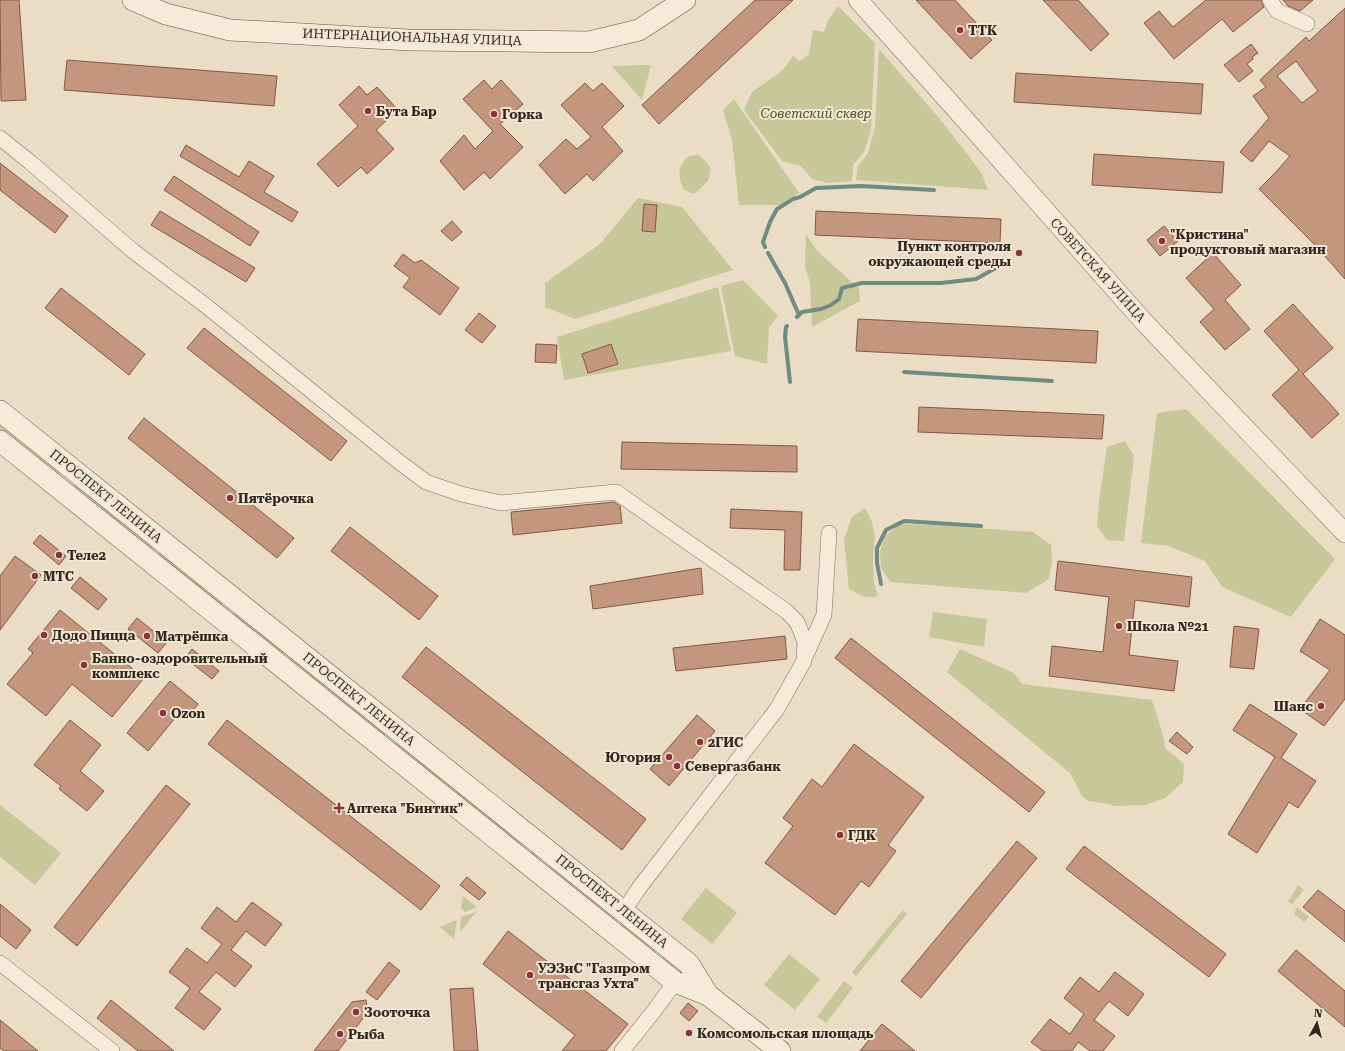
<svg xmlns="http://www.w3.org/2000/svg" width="1345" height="1051" viewBox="0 0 1345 1051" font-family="'Roboto Serif',serif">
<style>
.green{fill:#c6c89a}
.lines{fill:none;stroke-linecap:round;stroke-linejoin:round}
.stream{stroke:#6e8c82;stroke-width:4}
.building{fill:#c5967e;stroke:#815745;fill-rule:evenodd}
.minor-casing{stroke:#846e5d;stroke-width:16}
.tertiary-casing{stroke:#846e5d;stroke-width:20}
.secondary-casing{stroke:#665040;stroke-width:22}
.minor{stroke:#f6ead8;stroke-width:15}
.tertiary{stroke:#f6ead8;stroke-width:19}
.secondary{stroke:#f6ead8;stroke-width:21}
.poi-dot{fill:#8e323a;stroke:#f2e7d4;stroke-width:1.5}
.labels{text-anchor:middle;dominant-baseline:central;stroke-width:4;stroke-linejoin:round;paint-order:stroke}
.poi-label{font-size:13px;font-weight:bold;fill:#35281f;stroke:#f2e7d4;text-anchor:start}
.street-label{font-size:13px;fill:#35281f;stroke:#f2e7d4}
.park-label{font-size:13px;font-style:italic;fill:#495028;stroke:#f2e7d4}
</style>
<rect width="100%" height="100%" fill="#eadcc5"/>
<path class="green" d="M 838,6 L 875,43 L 871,131 L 864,152 L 853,165 L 852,181 L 828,183 L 812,179 L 801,166 L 782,161 L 744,110 L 752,92 L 783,70 L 793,56 L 800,61 L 809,54 L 813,30 L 824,32 L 828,21 Z
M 879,49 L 939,118 L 968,155 L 982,174 L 988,190 L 856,180 L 858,166 L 868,153 L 875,127 Z
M 651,65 L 642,100 L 612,66 Z
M 734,99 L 799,193 L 779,205 L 739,205 L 732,140 L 723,110 Z
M 699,155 L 706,162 L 711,169 L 708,181 L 694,194 L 683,189 C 678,173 677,167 689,156 Z
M 638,198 L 682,207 L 733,270 L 575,319 L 545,307 L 545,283 L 600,244 Z
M 806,234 L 817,251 L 843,274 L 859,289 L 860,301 L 812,327 L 810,283 L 805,266 Z
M 743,280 L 778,316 L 769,327 L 767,364 L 735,356 L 721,286 Z
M 718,287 L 731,351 L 564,380 L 557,337 Z
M 1186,409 L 1335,559 L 1291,617 L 1222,587 L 1205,561 L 1169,546 L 1141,543 L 1157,413 Z
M 0,420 L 63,471 L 58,477 L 0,430 Z
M 1125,441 L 1134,456 L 1124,541 L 1107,540 L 1097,526 L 1099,502 L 1107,447 Z
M 77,481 L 156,544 L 151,550 L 73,487 Z
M 865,508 L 872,522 L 875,536 L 873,559 L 874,583 L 878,595 C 867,601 859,594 849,589 L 844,539 L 852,517 Z
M 900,524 L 933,525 L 1033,532 L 1051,545 L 1052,561 L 1049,579 L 1026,593 L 890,582 L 881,568 L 880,552 L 885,536 Z
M 161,550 L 225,600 L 220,607 L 156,557 Z
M 236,610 L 286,650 L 281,657 L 231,616 Z
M 933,612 L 987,619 L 984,647 L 929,637 Z
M 960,649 L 1014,673 L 1022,684 L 1152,700 L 1164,738 L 1165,748 L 1184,764 L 1183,782 L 1165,798 L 1145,805 L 1114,806 L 1109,804 L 1088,801 L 1082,796 L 1070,773 L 947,672 Z
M 292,655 L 388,732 L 383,738 L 287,662 Z
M 398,740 L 524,840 L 518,847 L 393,746 Z
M 0,805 L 61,853 L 35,885 L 0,857 Z
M 535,848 L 620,916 L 615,923 L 547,869 L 551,863 L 540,855 L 536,860 L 529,855 Z
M 1298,885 L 1304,890 L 1292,904 L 1288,902 Z
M 706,888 L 737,913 L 712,944 L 681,919 Z
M 463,896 L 477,907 L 465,912 L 461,908 Z
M 1297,907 L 1309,917 L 1304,922 L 1294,914 Z
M 903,910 L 907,914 L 856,976 L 852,972 Z
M 476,912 L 460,932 L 461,917 Z
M 457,920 L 454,939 L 440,927 Z
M 625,921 L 686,970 L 681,977 L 661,961 L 665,956 L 657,950 L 654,955 L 619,927 Z
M 789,954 L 820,979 L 795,1010 L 764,985 Z
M 844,981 L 853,988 L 826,1023 L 817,1017 Z"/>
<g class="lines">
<path class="stream" d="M 765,247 L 763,242 L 770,222 L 777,209 L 793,199 L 800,197 L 816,188 L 861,186 L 934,190
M 768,253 L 785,283 L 799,315
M 797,317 L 802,312 L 821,309 L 831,305 L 839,299 L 842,288 L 862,283 L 941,283 L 976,279 L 1003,264
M 787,326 L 786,327 L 785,337 L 790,382
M 904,372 L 1052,381
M 881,584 L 877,563 L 877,548 L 886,530 L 904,521 L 981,526"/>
</g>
<path class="building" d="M 0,0 L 19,0 L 26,100 L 1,101 Z
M 755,0 L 793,0 L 659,124 L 642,105 Z
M 916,0 L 955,0 L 992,40 L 971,59 Z
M 1043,0 L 1078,0 L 1109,34 L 1091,51 Z
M 1206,0 L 1261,0 L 1264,7 L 1233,32 L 1222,19 L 1174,59 L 1144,23 L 1159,11 L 1173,27 Z
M 1283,0 L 1313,0 L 1300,11 L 1288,6 Z
M 1345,8 L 1345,279 L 1316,246 L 1259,189 L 1275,173 L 1290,156 L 1269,141 L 1252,162 L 1240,152 L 1269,118 L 1253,96 L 1266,87 L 1260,80 L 1306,37 L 1309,41 ZM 1296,61 L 1318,91 L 1302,103 L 1277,76 Z
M 1251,44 L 1258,53 L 1252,57 L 1253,59 L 1247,64 L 1253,71 L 1239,82 L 1224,65 Z
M 67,60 L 277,76 L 274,106 L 64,90 Z
M 1016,73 L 1203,84 L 1201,114 L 1014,102 Z
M 484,80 L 492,89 L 501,80 L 523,104 L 500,124 L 523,147 L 490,179 L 484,172 L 464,190 L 440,161 L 464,135 L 475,149 L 493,131 L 463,99 Z
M 585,83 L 593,91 L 602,83 L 624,106 L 602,127 L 623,151 L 593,181 L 587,174 L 565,194 L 539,165 L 566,139 L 577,149 L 591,137 L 561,105 Z
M 359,86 L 367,95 L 377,87 L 398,110 L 376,130 L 394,149 L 367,174 L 361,167 L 338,187 L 317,164 L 358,126 L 339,105 Z
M 186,145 L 239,177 L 249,161 L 274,176 L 264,192 L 298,212 L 292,222 L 180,156 Z
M 1094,154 L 1224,162 L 1222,193 L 1092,185 Z
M 0,163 L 68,216 L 55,233 L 0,190 Z
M 174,176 L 259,232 L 250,246 L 164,190 Z
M 644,204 L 657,205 L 655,232 L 642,231 Z
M 160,211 L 255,268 L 246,282 L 151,225 Z
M 816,211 L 1001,219 L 1000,243 L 815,235 Z
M 452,221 L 462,232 L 452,241 L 441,231 Z
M 1164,226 L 1178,241 L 1160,256 L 1147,240 Z
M 1213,253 L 1241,285 L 1225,300 L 1250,329 L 1225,350 L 1200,322 L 1214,309 L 1186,278 Z
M 403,254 L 415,263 L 421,260 L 459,288 L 440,315 L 403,287 L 410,278 L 394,266 Z
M 61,288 L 145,354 L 129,375 L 45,308 Z
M 1293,304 L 1333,348 L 1303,374 L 1339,414 L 1312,438 L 1272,395 L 1299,370 L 1264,331 Z
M 479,313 L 496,326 L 482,343 L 465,330 Z
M 858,319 L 1098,331 L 1096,363 L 856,351 Z
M 204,328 L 347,441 L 331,461 L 187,348 Z
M 536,344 L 557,345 L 556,363 L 535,362 Z
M 611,344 L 618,364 L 588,373 L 582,354 Z
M 919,407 L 1104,415 L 1102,439 L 918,432 Z
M 144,418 L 294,538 L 277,558 L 128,438 Z
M 622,442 L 797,446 L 797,472 L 621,469 Z
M 614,502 L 620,506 L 622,523 L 513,535 L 511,512 Z
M 731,509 L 802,512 L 800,570 L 784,570 L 785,530 L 730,528 Z
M 350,527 L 438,596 L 419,620 L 331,551 Z
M 40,535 L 66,556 L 59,565 L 33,543 Z
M 15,556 L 41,575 L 0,630 L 0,576 Z
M 1058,561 L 1192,577 L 1189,607 L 1135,600 L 1129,655 L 1178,661 L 1174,691 L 1049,676 L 1052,646 L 1103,652 L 1109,597 L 1055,590 Z
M 701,568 L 703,594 L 593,609 L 590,586 Z
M 80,577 L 107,599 L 98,610 L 71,588 Z
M 60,610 L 144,678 L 112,717 L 72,684 L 46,716 L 7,684 L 33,653 L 28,649 Z
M 137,618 L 167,642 L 158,653 L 128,629 Z
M 1320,619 L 1345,635 L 1345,699 L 1324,726 L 1300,709 L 1330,670 L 1300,651 Z
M 1234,626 L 1259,629 L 1254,669 L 1230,667 Z
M 785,636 L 787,659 L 676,671 L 673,648 Z
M 851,638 L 1045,792 L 1029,812 L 835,658 Z
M 426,647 L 646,819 L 622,850 L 402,677 Z
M 192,649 L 219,671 L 212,679 L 185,658 Z
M 170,681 L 198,704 L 187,718 L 180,712 L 148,751 L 127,733 Z
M 1250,704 L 1297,734 L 1281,758 L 1316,781 L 1298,808 L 1289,802 L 1257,853 L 1228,834 L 1275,757 L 1233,730 Z
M 697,715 L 715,731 L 669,786 L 650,769 Z
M 70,720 L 101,745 L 80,771 L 104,791 L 87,811 L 59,789 L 61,786 L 34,765 Z
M 227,720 L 440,886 L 421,910 L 208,744 Z
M 1177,732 L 1193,747 L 1187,754 L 1169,741 Z
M 854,744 L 924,797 L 888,845 L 896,851 L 869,887 L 861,881 L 835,915 L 765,863 L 793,826 L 783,818 L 812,779 L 822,787 Z
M 166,785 L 190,804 L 77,946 L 54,927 Z
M 1017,841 L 1037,858 L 921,998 L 901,981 Z
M 1084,846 L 1226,954 L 1209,977 L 1066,869 Z
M 467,877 L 486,893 L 479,900 L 460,885 Z
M 1318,890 L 1345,911 L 1345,942 L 1303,907 Z
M 252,902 L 282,924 L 265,946 L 246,931 L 231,950 L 252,966 L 235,987 L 216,972 L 199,992 L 221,1009 L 204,1030 L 175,1008 L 190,988 L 169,972 L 187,948 L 207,963 L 222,944 L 201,928 L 217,907 L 236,922 Z
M 0,904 L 31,930 L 16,949 L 0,936 Z
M 508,931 L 628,1024 L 606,1051 L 562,1051 L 575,1035 L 483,964 Z
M 1296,950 L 1345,991 L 1345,1027 L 1278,971 Z
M 389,962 L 400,971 L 377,1000 L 366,992 Z
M 1115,972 L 1144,994 L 1128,1016 L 1109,1001 L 1094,1020 L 1115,1036 L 1103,1051 L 1090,1051 L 1078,1042 L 1072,1051 L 1043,1051 L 1031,1042 L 1050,1019 L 1070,1034 L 1084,1014 L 1064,998 L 1080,977 L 1099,992 Z
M 473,988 L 478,1051 L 454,1051 L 450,989 Z
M 111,1000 L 174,1051 L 138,1051 L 97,1018 Z
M 366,1000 L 367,1013 L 338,1051 L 314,1051 L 352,1002 Z
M 688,1003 L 698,1011 L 689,1021 L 680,1013 Z
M 0,1020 L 38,1051 L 4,1051 L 0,1048 Z
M 882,1024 L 915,1051 L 860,1051 Z"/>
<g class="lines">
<defs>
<path id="minor" d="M 1270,0 L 1277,11 L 1307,24
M 0,138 L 30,162 L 133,251 L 205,305 L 398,461 L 426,482 L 461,494 L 501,503 L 616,492 L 786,611 L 797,622 L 805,642 L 804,661 L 777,709 L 639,888 L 624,911
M 806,655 L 824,615 L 829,533
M 0,963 L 112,1051
M 622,1051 L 654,1011 L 675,982"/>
<path id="tertiary" d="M 858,0 L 953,106 L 1144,322 L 1345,533"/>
<path id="secondary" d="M 133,0 L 166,14 L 230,30 L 409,40 L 589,42 L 639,30 L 685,0
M 0,411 L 689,964 L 708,995
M 0,441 L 675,982 L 708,995 L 780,1051"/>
</defs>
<use href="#minor" class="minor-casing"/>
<use href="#tertiary" class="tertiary-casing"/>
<use href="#secondary" class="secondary-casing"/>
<use href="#minor" class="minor"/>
<use href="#tertiary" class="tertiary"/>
<use href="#secondary" class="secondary"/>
</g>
<g class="poi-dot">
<circle cx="960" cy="30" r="4"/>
<circle cx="368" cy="111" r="4"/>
<circle cx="494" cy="114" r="4"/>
<circle cx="1162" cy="241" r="4"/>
<circle cx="1019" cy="253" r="4"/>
<circle cx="230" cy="498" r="4"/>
<circle cx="59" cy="555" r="4"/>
<circle cx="35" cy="576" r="4"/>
<circle cx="1119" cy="626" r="4"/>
<circle cx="44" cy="635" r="4"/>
<circle cx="147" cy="636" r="4"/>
<circle cx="84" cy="665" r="4"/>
<circle cx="1321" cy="706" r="4"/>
<circle cx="163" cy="713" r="4"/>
<circle cx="700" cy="742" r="4"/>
<circle cx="669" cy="757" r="4"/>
<circle cx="677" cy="766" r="4"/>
<path d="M337 802h4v4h4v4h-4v4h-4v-4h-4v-4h4z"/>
<circle cx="840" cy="835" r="4"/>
<circle cx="530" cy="975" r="4"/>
<circle cx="356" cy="1012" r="4"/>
<circle cx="689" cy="1033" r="4"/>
<circle cx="340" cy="1034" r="4"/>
</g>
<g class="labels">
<g class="poi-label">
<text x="968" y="30">ТТК</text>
<text x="376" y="111">Бута Бар</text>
<text x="502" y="114">Горка</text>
<text x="1170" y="234">"Кристина"<tspan x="1170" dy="15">продуктовый магазин</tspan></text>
<text x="1011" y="246" text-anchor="end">Пункт контроля<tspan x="1011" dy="15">окружающей среды</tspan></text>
<text x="238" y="498">Пятёрочка</text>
<text x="67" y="555">Теле2</text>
<text x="43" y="576">МТС</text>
<text x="1127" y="626">Школа №21</text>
<text x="52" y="635">Додо Пицца</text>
<text x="155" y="636">Матрёшка</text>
<text x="92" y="658">Банно-оздоровительный<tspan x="92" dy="15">комплекс</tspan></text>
<text x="1313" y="706" text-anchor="end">Шанс</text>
<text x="171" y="713">Ozon</text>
<text x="708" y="742">2ГИС</text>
<text x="661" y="757" text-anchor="end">Югория</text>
<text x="685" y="766">Севергазбанк</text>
<text x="347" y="808">Аптека "Бинтик"</text>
<text x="848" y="835">ГДК</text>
<text x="538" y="968">УЭЗиС "Газпром<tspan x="538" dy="15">трансгаз Ухта"</tspan></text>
<text x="364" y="1012">Зооточка</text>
<text x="697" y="1033">Комсомольская площадь</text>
<text x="348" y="1034">Рыба</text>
</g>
<g class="street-label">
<text transform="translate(412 37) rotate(2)">ИНТЕРНАЦИОНАЛЬНАЯ УЛИЦА</text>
<text transform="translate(1098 270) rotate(48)">СОВЕТСКАЯ УЛИЦА</text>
<text transform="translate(106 496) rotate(39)">ПРОСПЕКТ ЛЕНИНА</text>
<text transform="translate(359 699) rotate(39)">ПРОСПЕКТ ЛЕНИНА</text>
<text transform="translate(612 901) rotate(39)">ПРОСПЕКТ ЛЕНИНА</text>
</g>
<g class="park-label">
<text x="816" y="113">Советский сквер</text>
</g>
</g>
<g transform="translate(1317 1023) rotate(7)" stroke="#f2e7d4" stroke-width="3" paint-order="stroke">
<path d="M0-3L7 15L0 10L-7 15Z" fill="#35281f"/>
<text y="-6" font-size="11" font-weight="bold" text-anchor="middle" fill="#35281f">N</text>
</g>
</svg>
